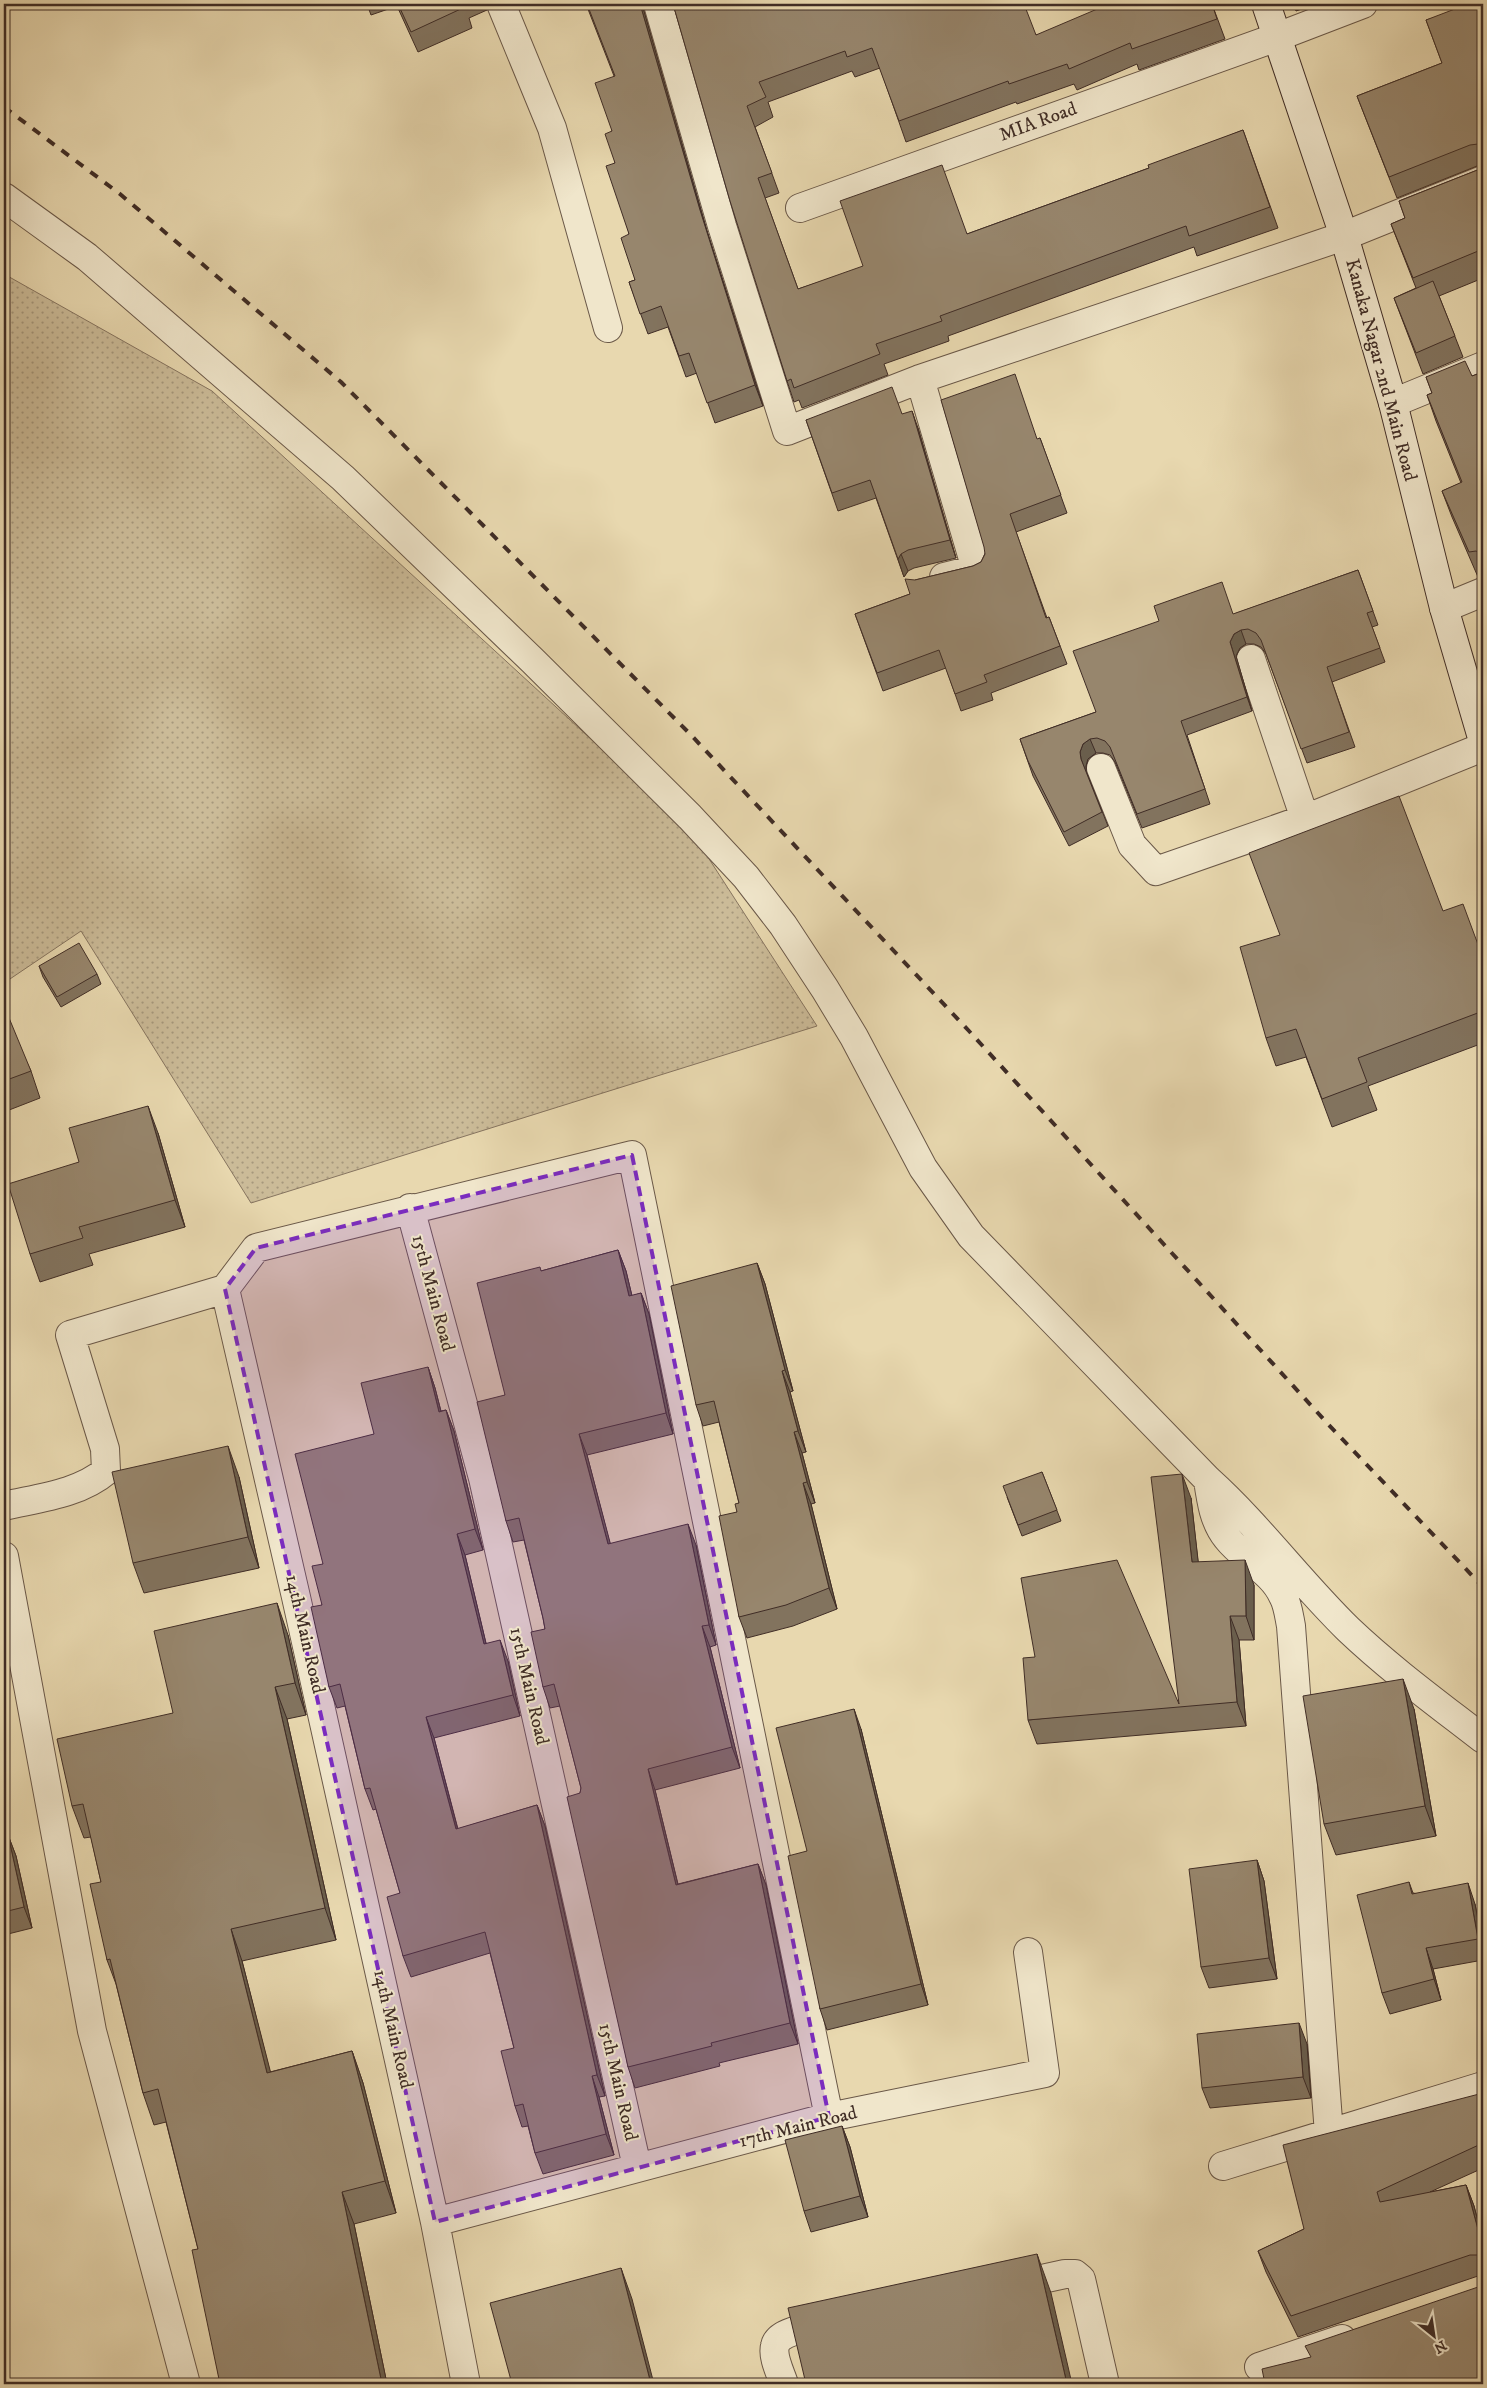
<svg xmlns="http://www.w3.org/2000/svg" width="1487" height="2388" viewBox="0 0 1487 2388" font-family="'IM FELL DW Pica',serif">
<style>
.green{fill:url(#green-dots);stroke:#86745f}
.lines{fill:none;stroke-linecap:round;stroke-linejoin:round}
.street-casing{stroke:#6a5848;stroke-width:30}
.secondary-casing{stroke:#402d26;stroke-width:30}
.street{stroke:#f0e6cb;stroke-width:28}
.secondary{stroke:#f0e6cb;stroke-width:28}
.rail{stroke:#402d26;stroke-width:4;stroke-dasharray:9 9;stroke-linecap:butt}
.wall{fill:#82735e;stroke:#402d26}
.shaded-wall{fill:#6a5e4c;stroke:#402d26}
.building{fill:#97866d;stroke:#402d26}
.marked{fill:#7b2cbf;fill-opacity:0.2;stroke:#7b2cbf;stroke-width:4;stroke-dasharray:10 6;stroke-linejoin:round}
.labels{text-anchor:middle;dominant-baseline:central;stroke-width:4;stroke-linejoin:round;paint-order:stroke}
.street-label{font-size:19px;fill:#402d26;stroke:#f0e6cb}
</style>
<defs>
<pattern id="green-dots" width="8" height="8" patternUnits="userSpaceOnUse" patternTransform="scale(1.25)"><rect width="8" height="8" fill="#cbbb98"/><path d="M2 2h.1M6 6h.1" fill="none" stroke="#a6987c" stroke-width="1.8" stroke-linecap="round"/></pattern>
</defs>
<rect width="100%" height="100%" fill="#e8d8af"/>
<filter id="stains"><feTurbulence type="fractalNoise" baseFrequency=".004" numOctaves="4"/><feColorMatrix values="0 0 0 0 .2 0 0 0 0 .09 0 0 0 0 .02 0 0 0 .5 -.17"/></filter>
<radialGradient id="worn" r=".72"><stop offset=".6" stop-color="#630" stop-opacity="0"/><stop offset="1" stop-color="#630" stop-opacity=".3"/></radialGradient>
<path class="green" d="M 4,274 L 212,391 L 691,831 L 817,1026 L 251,1203 L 81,931 L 4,983 Z"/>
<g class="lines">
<defs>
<path id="street" d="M 501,4 L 552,128 L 608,328
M 658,4 L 722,226 L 787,431 L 920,379 L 1344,236 L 1483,180
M 4,197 L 87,257 L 343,478 L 533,661 L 690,817 L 746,877 L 783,925 L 825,989 L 854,1037 L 923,1168 L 971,1236 L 1208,1480 C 1259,1526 1299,1581 1348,1629 C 1390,1669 1438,1704 1483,1739
M 800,208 L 1277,37 L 1363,4
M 920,379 L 976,569 L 944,577
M 1393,403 L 1483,366
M 1444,608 L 1483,592
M 1251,659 L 1305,819
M 1101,768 L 1132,845 L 1156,871 L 1305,819 L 1483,747
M 410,1208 L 483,1478 L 637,2167
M 225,1289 L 256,1248 L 632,1155 L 829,2117
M 1208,1480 C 1211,1501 1214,1522 1227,1538 C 1243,1559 1272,1571 1283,1596 C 1288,1605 1289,1616 1291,1626 L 1329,2134
M 4,1506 C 38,1498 79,1494 106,1471 L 105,1449 L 70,1335 L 225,1289 L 296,1597 L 435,2222 L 466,2384
M 4,1556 L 92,2031 L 186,2384
M 1223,2166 L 1483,2086
M 435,2222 L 829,2117 L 1045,2073 L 1028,1952
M 1010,2286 L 1065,2274 L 1075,2274 L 1081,2279 L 1105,2384
M 1259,2367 L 1342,2339
M 784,2384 C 781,2374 772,2357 775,2346 C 778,2329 817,2327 831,2324"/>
<path id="secondary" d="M 1266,4 L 1344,236 L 1393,403 L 1444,608 L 1483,741"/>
</defs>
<use href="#street" class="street-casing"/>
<use href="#secondary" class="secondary-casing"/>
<use href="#street" class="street"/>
<use href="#secondary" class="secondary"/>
<path class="rail" d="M 4,107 L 120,194 L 341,382 L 691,735 L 969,1031 L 1328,1424 L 1483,1587"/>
</g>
<path class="wall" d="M 367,4 L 486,4 L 487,10 L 469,18 L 472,28 L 418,52 L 397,6 L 371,15 Z
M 586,4 L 643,4 L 643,8 L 707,231 L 763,406 L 715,423 L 697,373 L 686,377 L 668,327 L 648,334 L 629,282 L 635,280 L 629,234 L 615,163 L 612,131 L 614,76 Z
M 673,4 L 761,6 L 1036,35 L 1212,4 L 1225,39 L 1139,70 L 1137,64 L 1077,90 L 1074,84 L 1017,104 L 1016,102 L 906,142 L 880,68 L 855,77 L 852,71 L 768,102 L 773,117 L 755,127 L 779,193 L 765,198 L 798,289 L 967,234 L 1149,168 L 1243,130 L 1278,228 L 1197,256 L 1194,247 L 948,336 L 949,341 L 884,364 L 888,375 L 802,408 L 799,400 L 794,402 L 787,381 Z
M 1293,4 L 1317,4 L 1296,11 Z
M 1483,4 L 1483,165 L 1477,166 L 1397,198 L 1357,96 L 1442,63 L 1426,20 Z
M 1483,166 L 1483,278 L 1439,296 L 1463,357 L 1423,374 L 1394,298 L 1416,288 L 1391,224 L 1405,218 L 1399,201 L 1480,169 Z
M 1483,372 L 1483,577 L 1478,577 L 1452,517 L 1442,491 L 1461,483 L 1436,421 L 1427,395 L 1432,393 L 1426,377 L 1472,376 Z
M 902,414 L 918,428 L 956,558 L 914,568 L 908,571 L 904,577 L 876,498 L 838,511 L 806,420 Z
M 1040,438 L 1067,513 L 1016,532 L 1047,618 L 1049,617 L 1067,664 L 991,693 L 993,700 L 961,711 L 946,668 L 883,691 L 855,614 L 910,594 L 915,580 L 973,566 L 981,562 L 1038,439 Z
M 1358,570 L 1378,625 L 1372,627 L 1385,662 L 1332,682 L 1355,747 L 1307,763 L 1266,654 L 1261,647 L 1254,644 L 1246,644 L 1240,648 L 1236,656 L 1252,711 L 1187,735 L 1210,804 L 1142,828 L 1115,762 L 1110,755 L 1103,753 L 1096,753 L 1088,759 L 1086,766 L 1086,771 L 1108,826 L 1069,846 L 1033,776 L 1020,739 L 1096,712 L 1234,614 Z
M 1443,911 L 1483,958 L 1483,1043 L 1368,1086 L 1377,1110 L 1332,1127 L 1306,1057 L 1276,1066 L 1266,1038 Z
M 39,966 L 97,974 L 101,984 L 61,1007 L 43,977 Z
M 4,1014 L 31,1071 L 40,1098 L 4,1112 Z
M 158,1133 L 185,1227 L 89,1254 L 93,1265 L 40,1282 L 30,1254 L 79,1162 Z
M 618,1250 L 626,1271 L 632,1296 L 641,1293 L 649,1314 L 673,1434 L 587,1455 L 610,1544 L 696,1545 L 716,1645 L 710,1647 L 740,1768 L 655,1790 L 678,1884 L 758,1864 L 766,1885 L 798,2044 L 719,2063 L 720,2066 L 635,2088 L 628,2067 L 580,1793 L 581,1788 L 560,1706 L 550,1708 L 543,1687 L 545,1629 L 543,1618 L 524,1540 L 513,1542 L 506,1521 L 505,1395 L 541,1271 Z
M 757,1263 L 765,1284 L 793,1391 L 790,1392 L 806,1452 L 802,1453 L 815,1503 L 811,1504 L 837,1609 L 793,1626 L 747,1638 L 739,1617 L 737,1512 L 739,1503 L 719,1422 L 703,1426 L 696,1405 Z
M 428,1367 L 435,1388 L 441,1411 L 446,1410 L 454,1431 L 483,1550 L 465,1555 L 486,1643 L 508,1661 L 520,1716 L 434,1738 L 458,1829 L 537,1805 L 545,1826 L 605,2096 L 599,2097 L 614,2155 L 543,2174 L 535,2153 L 528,2126 L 522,2127 L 515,2106 L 514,2048 L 490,1953 L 411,1977 L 403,1956 L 400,1893 L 376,1809 L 373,1810 L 365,1789 L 345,1706 L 337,1708 L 329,1687 L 322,1605 L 323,1564 L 374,1434 Z
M 1042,1472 L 1061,1521 L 1022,1536 L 1007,1497 Z
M 239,1477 L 259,1568 L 144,1593 L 133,1563 Z
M 1191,1498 L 1198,1562 L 1254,1585 L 1254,1640 L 1239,1640 L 1246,1726 L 1037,1744 L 1028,1720 L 1179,1704 Z
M 288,1635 L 306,1715 L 287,1719 L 336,1940 L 242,1961 L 270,2072 L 352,2051 L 363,2083 L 396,2213 L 354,2224 L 387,2384 L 220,2384 L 198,2249 L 166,2122 L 154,2125 L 143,2093 L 116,1984 L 107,1960 L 101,1882 L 91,1837 L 84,1838 L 72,1806 L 173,1713 Z
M 1414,1709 L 1436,1836 L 1336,1855 L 1324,1824 Z
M 861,1729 L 928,2005 L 827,2030 L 820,2009 L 807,1851 Z
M 8,1835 L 16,1856 L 32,1928 L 4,1935 L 4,1836 Z
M 1257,1860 L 1264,1881 L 1277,1979 L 1209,1988 L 1201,1967 Z
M 1409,1882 L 1413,1893 L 1475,1904 L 1483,1946 L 1483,1960 L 1433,1969 L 1441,2000 L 1390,2014 L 1382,1993 Z
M 1307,2044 L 1311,2098 L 1210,2108 L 1202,2088 Z
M 1483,2093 L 1483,2168 L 1430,2192 L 1466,2185 L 1474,2206 L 1483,2241 L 1483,2276 L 1478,2276 L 1298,2337 L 1266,2272 L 1258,2251 L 1304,2229 Z
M 842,2126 L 850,2147 L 868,2217 L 811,2232 L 804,2211 Z"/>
<path class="shaded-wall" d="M 640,4 L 643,4 L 643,8 L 707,231 L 763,406 L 755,385 L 700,210 Z
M 912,411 L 918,428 L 956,558 L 950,540 Z
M 901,554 L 908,571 L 904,577 L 898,559 Z
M 1241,630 L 1246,644 L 1240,648 L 1236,656 L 1252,711 L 1247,697 L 1230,642 L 1234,634 Z
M 1090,739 L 1096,753 L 1088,759 L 1086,766 L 1086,773 L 1081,759 L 1080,752 L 1083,744 Z
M 148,1106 L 158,1133 L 185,1227 L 175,1200 Z
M 618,1250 L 626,1271 L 637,1317 L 629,1296 Z
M 757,1263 L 765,1284 L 793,1391 L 785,1370 Z
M 641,1293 L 649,1314 L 673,1434 L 666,1413 Z
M 428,1367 L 435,1388 L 446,1432 L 439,1412 Z
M 782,1371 L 790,1392 L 806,1452 L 798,1431 Z
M 446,1410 L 454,1431 L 483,1550 L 475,1529 Z
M 794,1432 L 802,1453 L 815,1503 L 807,1482 Z
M 579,1434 L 587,1455 L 616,1565 L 608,1544 Z
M 228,1446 L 239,1477 L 259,1568 L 248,1537 Z
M 1182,1474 L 1191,1498 L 1201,1586 L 1192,1562 Z
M 803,1483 L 811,1504 L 837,1609 L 829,1588 Z
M 688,1524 L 696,1545 L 716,1645 L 709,1625 Z
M 457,1534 L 465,1555 L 491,1665 L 484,1644 Z
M 1245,1560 L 1254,1585 L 1254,1640 L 1246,1616 Z
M 277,1603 L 288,1635 L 306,1715 L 295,1683 Z
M 1230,1616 L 1239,1640 L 1246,1726 L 1237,1702 Z
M 702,1626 L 710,1647 L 740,1768 L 732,1747 Z
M 500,1640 L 508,1661 L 520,1716 L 513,1695 Z
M 1403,1679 L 1414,1709 L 1436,1836 L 1425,1806 Z
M 275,1687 L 287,1719 L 336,1940 L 325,1908 Z
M 854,1709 L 861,1729 L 928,2005 L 921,1984 Z
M 426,1717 L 434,1738 L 463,1850 L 456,1829 Z
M 648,1769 L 655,1790 L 683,1906 L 676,1885 Z
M 537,1805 L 545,1826 L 605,2096 L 597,2075 Z
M 8,1835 L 16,1856 L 32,1928 L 24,1907 Z
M 1257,1860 L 1264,1881 L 1277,1979 L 1269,1958 Z
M 758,1864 L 766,1885 L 798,2044 L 790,2023 Z
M 1468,1883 L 1475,1904 L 1483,1946 L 1483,1953 L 1478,1939 Z
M 231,1929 L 242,1961 L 279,2105 L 267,2073 Z
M 1426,1948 L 1433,1969 L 1441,2000 L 1434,1979 Z
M 1299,2023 L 1307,2044 L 1311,2098 L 1303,2077 Z
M 352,2051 L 363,2083 L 396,2213 L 385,2181 Z
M 592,2076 L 599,2097 L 614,2155 L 606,2134 Z
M 842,2126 L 850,2147 L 868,2217 L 860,2196 Z
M 1466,2185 L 1474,2206 L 1483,2241 L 1483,2248 Z
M 342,2192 L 354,2224 L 387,2384 L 382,2384 Z
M 1037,2254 L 1051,2293 L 1072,2384 L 1067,2384 Z
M 621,2268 L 632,2299 L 654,2384 L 651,2384 Z"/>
<path class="building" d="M 398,4 L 463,4 L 465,7 L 411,32 Z
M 587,4 L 640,4 L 700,210 L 755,385 L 707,403 L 689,353 L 679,356 L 661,306 L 640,314 L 629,282 L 635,280 L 621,238 L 629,234 L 606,166 L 615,163 L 605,134 L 612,131 L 595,83 L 615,76 Z
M 673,4 L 760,4 L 760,6 L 766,4 L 1024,4 L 1036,35 L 1109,4 L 1212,4 L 1217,19 L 1132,49 L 1130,43 L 1069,69 L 1067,64 L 1009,84 L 1008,81 L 899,121 L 872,48 L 847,57 L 845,51 L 759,82 L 766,97 L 747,106 L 772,173 L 758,178 L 798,289 L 863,266 L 840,201 L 942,165 L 967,234 L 1149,168 L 1148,165 L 1243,130 L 1270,207 L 1189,236 L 1186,226 L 940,316 L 942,321 L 876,344 L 880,354 L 794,388 L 791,379 L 787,381 L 730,201 Z
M 1468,4 L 1483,4 L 1483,136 L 1482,137 L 1483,140 L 1483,147 L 1478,144 L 1470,145 L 1389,177 L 1357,96 L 1442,63 L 1426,20 Z
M 1483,166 L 1483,249 L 1413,278 L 1391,224 L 1405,218 L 1399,201 L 1480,169 Z
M 1433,281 L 1455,336 L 1416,353 L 1394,298 Z
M 1465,361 L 1472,376 L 1483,372 L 1483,555 L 1476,551 L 1469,552 L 1442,491 L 1462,482 L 1427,395 L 1432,393 L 1426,377 Z
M 1015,374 L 1037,439 L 1040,438 L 1061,495 L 1010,514 L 1046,618 L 1049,617 L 1060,646 L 984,675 L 987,682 L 955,694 L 939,650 L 877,673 L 855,614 L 910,594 L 905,579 L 915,580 L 973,566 L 981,562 L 985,554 L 984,547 L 941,400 Z
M 892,387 L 902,414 L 912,411 L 950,540 L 908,550 L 901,554 L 898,559 L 870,480 L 832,493 L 806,420 Z
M 1358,570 L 1373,611 L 1367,613 L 1380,648 L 1327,667 L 1349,732 L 1301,749 L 1261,640 L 1256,633 L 1248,629 L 1241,630 L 1234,634 L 1230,642 L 1247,697 L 1181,721 L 1205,789 L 1137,814 L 1110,747 L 1105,741 L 1097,738 L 1090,739 L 1083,744 L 1080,752 L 1081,759 L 1102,812 L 1064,832 L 1028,761 L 1020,739 L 1096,712 L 1073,651 L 1159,621 L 1154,606 L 1222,582 L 1233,614 Z
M 1399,796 L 1443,911 L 1463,904 L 1483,958 L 1483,1011 L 1358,1058 L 1367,1082 L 1322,1099 L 1296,1029 L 1266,1038 L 1240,947 L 1280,935 L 1249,853 Z
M 79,943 L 97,974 L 57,997 L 39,966 Z
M 7,1013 L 31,1071 L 4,1081 L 4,1014 Z
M 148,1106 L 175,1200 L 79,1227 L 83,1238 L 30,1254 L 8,1184 L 79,1162 L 69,1128 Z
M 618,1250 L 629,1296 L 641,1293 L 666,1413 L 579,1434 L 608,1544 L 688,1524 L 709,1625 L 702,1626 L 732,1747 L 648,1769 L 676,1885 L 758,1864 L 790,2023 L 711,2043 L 712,2046 L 628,2067 L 567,1797 L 580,1793 L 581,1788 L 554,1684 L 543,1687 L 531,1632 L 545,1629 L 543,1618 L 519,1518 L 506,1521 L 477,1402 L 505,1395 L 477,1283 L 540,1267 L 541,1271 Z
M 757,1263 L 785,1370 L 782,1371 L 798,1431 L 794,1432 L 807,1482 L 803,1483 L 829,1588 L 786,1605 L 739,1617 L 719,1516 L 737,1512 L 735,1504 L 739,1503 L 714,1401 L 696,1405 L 671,1286 Z
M 428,1367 L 439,1412 L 446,1410 L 475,1529 L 457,1534 L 484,1644 L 500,1640 L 513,1695 L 426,1717 L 456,1829 L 537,1805 L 597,2075 L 592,2076 L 606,2134 L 535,2153 L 523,2104 L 515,2106 L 501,2051 L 514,2048 L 485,1932 L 403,1956 L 387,1897 L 400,1893 L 370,1788 L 365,1789 L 340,1684 L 329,1687 L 311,1607 L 322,1605 L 312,1566 L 323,1564 L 295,1454 L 374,1434 L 361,1383 Z
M 228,1446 L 248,1537 L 133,1563 L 112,1472 Z
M 1042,1472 L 1057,1510 L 1018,1525 L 1003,1486 Z
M 1182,1474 L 1192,1562 L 1245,1560 L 1246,1616 L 1230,1616 L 1237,1702 L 1028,1720 L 1023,1658 L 1035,1657 L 1021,1578 L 1117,1560 L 1179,1704 L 1151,1477 Z
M 277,1603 L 295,1683 L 275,1687 L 325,1908 L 231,1929 L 267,2073 L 352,2051 L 385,2181 L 342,2192 L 382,2384 L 220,2384 L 192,2250 L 198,2249 L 158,2089 L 143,2093 L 110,1959 L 107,1960 L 90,1884 L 101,1882 L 83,1804 L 72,1806 L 57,1739 L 173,1713 L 154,1631 Z
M 1403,1679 L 1425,1806 L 1324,1824 L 1303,1696 Z
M 854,1709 L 921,1984 L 820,2009 L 788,1856 L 807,1851 L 776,1728 Z
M 8,1835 L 24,1907 L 4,1912 L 4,1836 Z
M 1257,1860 L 1269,1958 L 1201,1967 L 1189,1869 Z
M 1409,1882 L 1412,1894 L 1468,1883 L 1478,1939 L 1426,1948 L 1434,1979 L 1382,1993 L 1357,1895 Z
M 1299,2023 L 1303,2077 L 1202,2088 L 1197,2034 Z
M 1483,2093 L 1483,2143 L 1377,2192 L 1380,2202 L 1466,2185 L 1483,2248 L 1483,2258 L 1479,2255 L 1470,2255 L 1291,2316 L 1258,2251 L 1304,2229 L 1283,2145 Z
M 842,2126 L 860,2196 L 804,2211 L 785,2140 Z
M 1037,2254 L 1067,2384 L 806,2384 L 788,2308 Z
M 621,2268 L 651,2384 L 512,2384 L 490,2303 Z
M 1483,2285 L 1483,2384 L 1265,2384 L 1262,2369 L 1311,2357 L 1305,2346 L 1481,2286 Z"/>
<path class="marked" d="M 632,1155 L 829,2117 L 435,2222 L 225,1289 L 256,1248 Z"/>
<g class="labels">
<g class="street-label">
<text transform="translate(1038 122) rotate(-20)">MIA Road</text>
<text transform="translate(1381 370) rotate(75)">Kanaka Nagar 2nd Main Road</text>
<text transform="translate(433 1293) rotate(75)">15th Main Road</text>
<text transform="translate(305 1634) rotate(77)">14th Main Road</text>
<text transform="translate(529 1686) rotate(77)">15th Main Road</text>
<text transform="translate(393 2029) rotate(77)">14th Main Road</text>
<text transform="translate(618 2082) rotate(77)">15th Main Road</text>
<text transform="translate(798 2127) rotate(-14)">17th Main Road</text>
</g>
</g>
<rect width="1487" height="2388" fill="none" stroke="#e8d8af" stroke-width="20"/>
<rect x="5" y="5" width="1477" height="2378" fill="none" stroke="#402d26" stroke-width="2.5"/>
<rect x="10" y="10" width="1467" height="2368" fill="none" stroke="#402d26"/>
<g transform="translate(1434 2336) rotate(150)" stroke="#f0e6cb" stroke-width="4" paint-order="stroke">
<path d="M0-4L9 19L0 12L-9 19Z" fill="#402d26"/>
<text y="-8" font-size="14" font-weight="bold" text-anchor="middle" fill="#402d26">N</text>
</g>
<rect width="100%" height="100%" filter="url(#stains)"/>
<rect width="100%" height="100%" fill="url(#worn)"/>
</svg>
